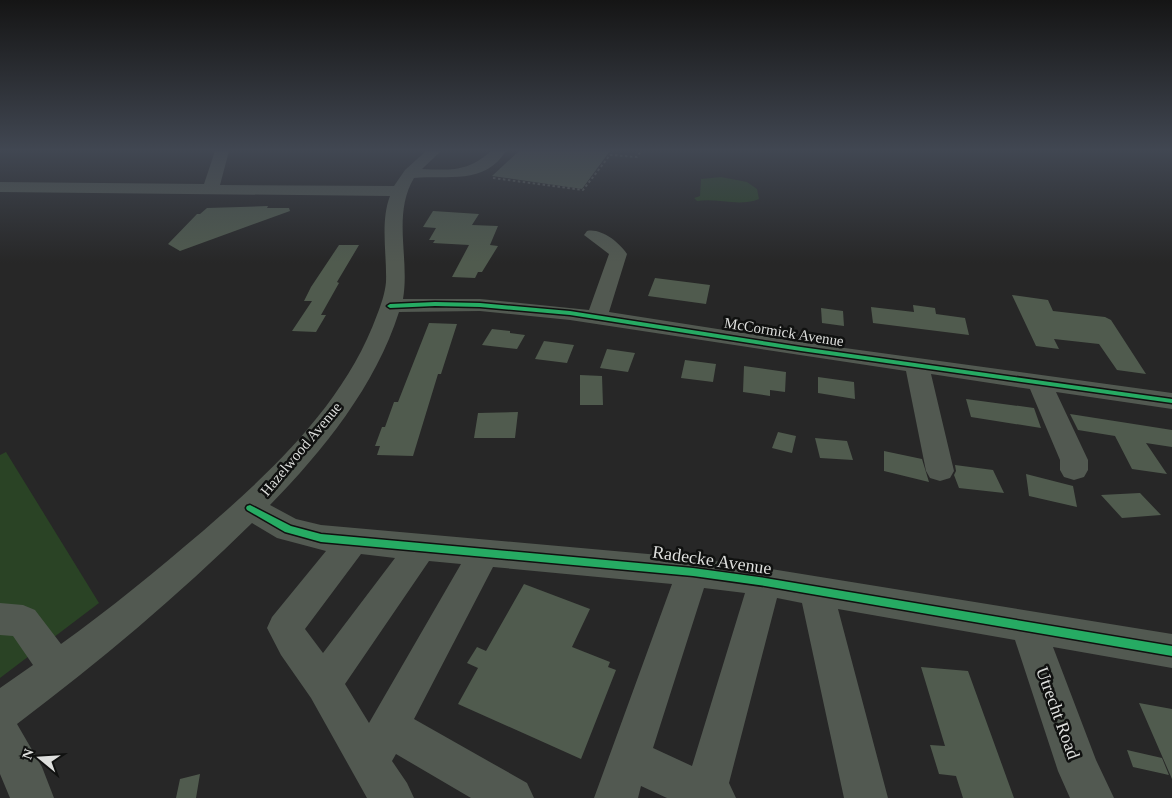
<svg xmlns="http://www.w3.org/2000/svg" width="1172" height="798" viewBox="0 0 1172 798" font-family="'Times New Roman',serif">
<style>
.green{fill:#2a4325}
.building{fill:#505b4e}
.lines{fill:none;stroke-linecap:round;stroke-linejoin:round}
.path{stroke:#565a56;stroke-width:2;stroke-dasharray:2.5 2.5;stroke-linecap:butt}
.minor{fill:#525951;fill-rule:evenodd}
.cycleway-casing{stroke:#101110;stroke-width:3}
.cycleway{fill:#26ab63;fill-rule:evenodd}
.labels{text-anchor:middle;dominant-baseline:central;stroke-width:5;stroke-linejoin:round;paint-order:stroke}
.street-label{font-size:15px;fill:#dedfdd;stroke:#101110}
.near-street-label{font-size:18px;fill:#dedfdd;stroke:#101110}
</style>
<rect width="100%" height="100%" fill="#272727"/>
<path class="green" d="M 721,177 L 747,182 L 757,189 L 759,199 C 739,207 718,198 697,201 L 694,198 L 700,196 L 701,179 Z
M 6,452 L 99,603 L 0,678 L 0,455 Z"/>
<path class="building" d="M 519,151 L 610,151 L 582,189 L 492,176 Z
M 268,206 L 267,208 L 289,208 L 290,211 L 180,251 L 168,244 L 197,214 L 200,214 L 207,208 Z
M 433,211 L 479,214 L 472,225 L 498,226 L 490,245 L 498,246 L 482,272 L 478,272 L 475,278 L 452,277 L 469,245 L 433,243 L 435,240 L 429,240 L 436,228 L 423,227 Z
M 339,245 L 359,245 L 337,282 L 339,283 L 321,315 L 326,315 L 316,332 L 292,331 L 312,301 L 304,301 L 311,287 Z
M 655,278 L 710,285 L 706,304 L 648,296 Z
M 1012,295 L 1048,300 L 1053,311 L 1105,317 L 1111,320 L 1146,374 L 1117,370 L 1099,344 L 1054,339 L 1059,349 L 1036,346 Z
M 913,305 L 935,308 L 936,314 L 965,318 L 969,335 L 873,323 L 871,307 L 914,312 Z
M 821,308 L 843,311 L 844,326 L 822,323 Z
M 429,323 L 457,324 L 441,374 L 438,374 L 413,456 L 377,455 L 380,446 L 375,446 L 382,427 L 385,427 L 394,402 L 398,402 Z
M 492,329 L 510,331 L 510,333 L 525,335 L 517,349 L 482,345 Z
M 544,341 L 574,345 L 567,363 L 535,359 Z
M 607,349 L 635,353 L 628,372 L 600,368 Z
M 685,360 L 716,364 L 713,382 L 681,378 Z
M 744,366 L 786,372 L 785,392 L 770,390 L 770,396 L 743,392 Z
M 580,375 L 602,376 L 603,405 L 580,405 Z
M 818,377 L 854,382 L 855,399 L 818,393 Z
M 966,399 L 1034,408 L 1041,428 L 971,417 Z
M 518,412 L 515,438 L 474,438 L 478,413 Z
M 1070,414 L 1172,430 L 1172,447 L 1146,443 L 1167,474 L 1132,469 L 1115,436 L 1078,430 Z
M 778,432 L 796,436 L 792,453 L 772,448 Z
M 815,438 L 847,441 L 853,460 L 820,458 Z
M 884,451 L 922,459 L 929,482 L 884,471 Z
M 955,465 L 993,470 L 1004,493 L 959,488 L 954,475 L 956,471 Z
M 1026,474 L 1073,486 L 1077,507 L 1029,496 Z
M 1140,493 L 1161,515 L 1122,518 L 1101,495 Z
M 524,584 L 590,609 L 572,647 L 610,662 L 608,667 L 616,670 L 581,759 L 458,704 L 478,668 L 467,663 L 477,647 L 486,651 Z
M 921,667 L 968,671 L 1014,798 L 963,798 L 956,776 L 939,774 L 930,745 L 945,746 Z
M 1139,703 L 1172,709 L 1172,779 Z
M 1127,750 L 1162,758 L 1169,775 L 1133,767 Z
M 200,774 L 196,798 L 176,798 L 180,779 Z"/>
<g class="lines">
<path class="path" d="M 493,178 L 583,190 L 610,155 L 637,157 L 641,151"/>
<path class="minor" d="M 215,151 L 229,151 L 220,185 L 394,186 L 405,170 L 426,151 L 441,151 L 422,169 C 451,170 468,172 491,151 L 506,151 C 485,185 447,175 414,178 C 392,215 410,259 403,299 L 480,299 L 589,310 L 609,254 L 584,235 L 587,231 C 601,228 619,242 627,254 L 609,312 L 801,342 L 1172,393 L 1172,409 L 1056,392 L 1088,460 L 1088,470 L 1084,477 L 1074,480 L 1064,477 L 1060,470 L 1060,460 L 1030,389 L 931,374 L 954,471 L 950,478 L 940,481 L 930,478 L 926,471 L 906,371 L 570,320 L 480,311 L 399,312 C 376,385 323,451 270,505 L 296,519 L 321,525 L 693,558 L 765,568 L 1172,634 L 1172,668 L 1053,647 L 1096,760 L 1114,798 L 1070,798 L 1058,771 L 1015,640 L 838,609 L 888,798 L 844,798 L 802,603 L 777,598 L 729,783 L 736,798 L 667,798 L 641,786 L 638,798 L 594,798 L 672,584 L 493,567 L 414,719 L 527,783 L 534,798 L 471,798 L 396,754 L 392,761 L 407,783 L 414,798 L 367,798 L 311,698 L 281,655 L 267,628 L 272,617 L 326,551 L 277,538 L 252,523 C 178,596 99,662 17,724 L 42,767 L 54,798 L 10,798 L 0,774 L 0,688 L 33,665 L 13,636 L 0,635 L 0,603 L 23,605 L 35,610 L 61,644 C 110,609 157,570 203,531 C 272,471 345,403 377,315 C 381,305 385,293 386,282 C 387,255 380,222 390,196 L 0,192 L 0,182 L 204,184 ZM 361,554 L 395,558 L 323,653 L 305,629 ZM 429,561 L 461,564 L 369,723 L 345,684 ZM 704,588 L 745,593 L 692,766 L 653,748 Z"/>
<defs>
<path id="cycleway" d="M 435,302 L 480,303 L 570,311 L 801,347 L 1172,399 L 1172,403 L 801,351 L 570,315 L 480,307 L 435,306 L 390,308 L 387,306 L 390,304 Z
M 250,505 L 291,526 L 321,534 L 693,568 L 765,578 L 1172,646 L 1172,656 L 765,586 L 693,576 L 321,542 L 285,532 L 247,510 L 246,508 L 247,506 Z"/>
</defs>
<use href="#cycleway" class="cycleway-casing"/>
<use href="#cycleway" class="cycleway"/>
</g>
<linearGradient id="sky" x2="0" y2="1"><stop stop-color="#151515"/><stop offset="0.57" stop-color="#414752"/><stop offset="1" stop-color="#414752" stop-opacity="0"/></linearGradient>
<rect width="1172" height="263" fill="url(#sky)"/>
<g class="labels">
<g class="street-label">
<text transform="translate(784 332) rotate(9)">McCormick Avenue</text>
<text transform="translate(301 449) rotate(-50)">Hazelwood Avenue</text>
</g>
<g class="near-street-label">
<text transform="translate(712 560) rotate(8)">Radecke Avenue</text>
<text transform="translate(1058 713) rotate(70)">Utrecht Road</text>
</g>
</g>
<g transform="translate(40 758) rotate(288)" stroke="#101110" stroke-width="4" paint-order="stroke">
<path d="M0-4L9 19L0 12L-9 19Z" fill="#dedfdd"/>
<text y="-8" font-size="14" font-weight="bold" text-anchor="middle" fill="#dedfdd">N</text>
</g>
</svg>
